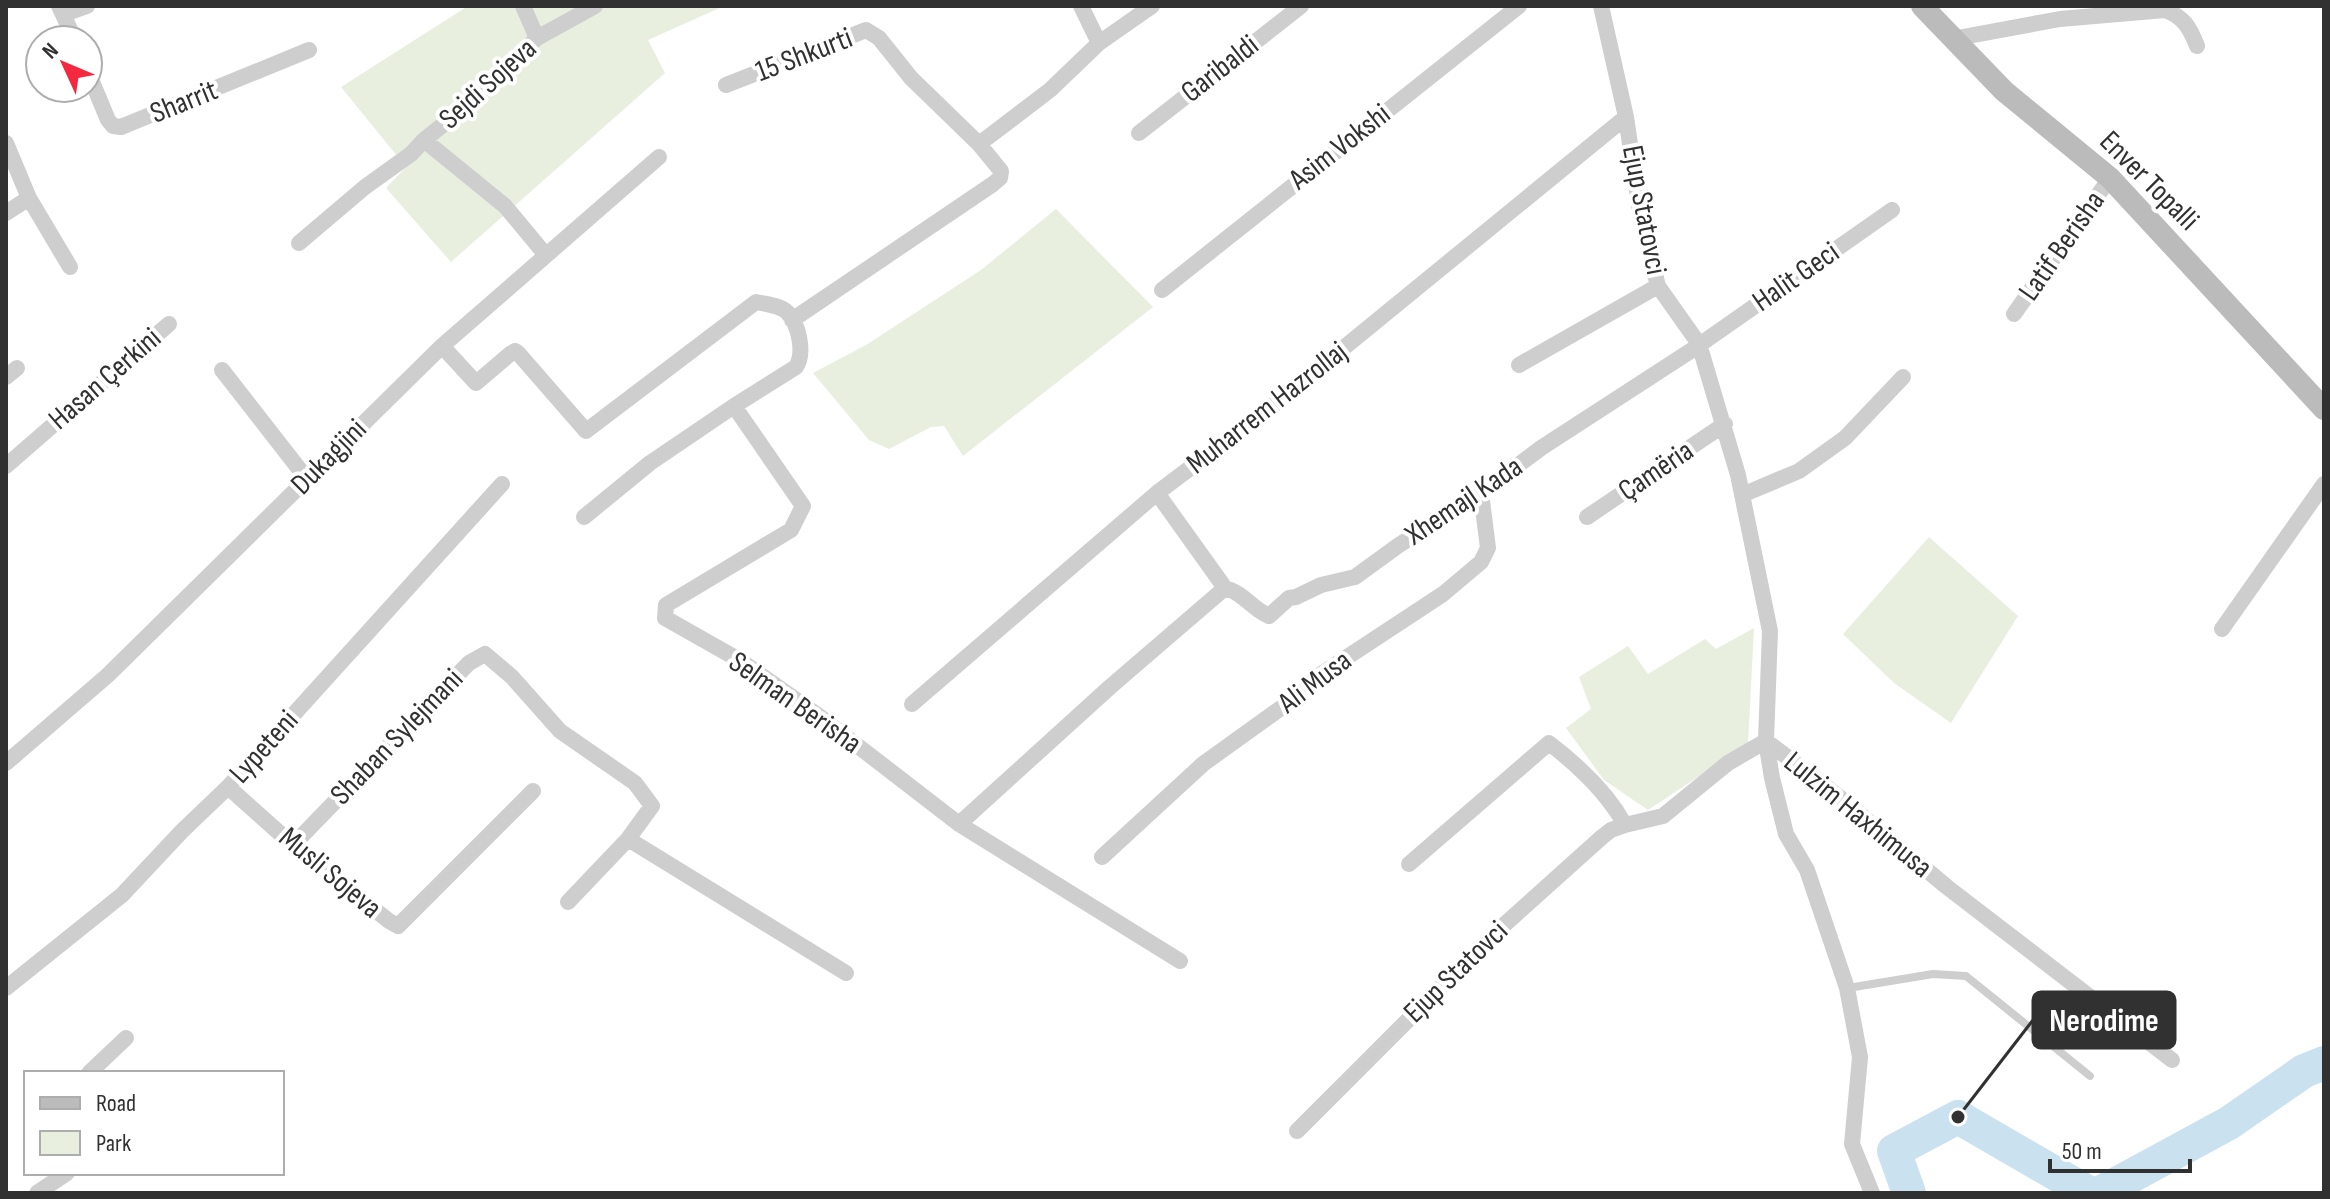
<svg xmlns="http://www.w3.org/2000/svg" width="2330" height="1199" viewBox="0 0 2330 1199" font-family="'Sofia Sans Condensed',sans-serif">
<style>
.green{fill:#e8efdf}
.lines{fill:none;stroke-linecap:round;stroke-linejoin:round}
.river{stroke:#cae2f0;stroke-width:34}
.lane{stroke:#cecece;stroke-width:8}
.street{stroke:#cecece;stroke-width:16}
.secondary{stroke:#bbb;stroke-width:22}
.labels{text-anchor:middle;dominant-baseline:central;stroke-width:8;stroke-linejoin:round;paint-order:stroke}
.street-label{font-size:30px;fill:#313131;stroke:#fff}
.leader{fill:none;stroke:#313131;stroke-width:3}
.callout-dot{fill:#313131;stroke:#fff;stroke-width:3}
.callout{fill:#313131;stroke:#313131;stroke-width:3}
.callout-label{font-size:32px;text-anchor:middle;font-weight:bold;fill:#fff}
</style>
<rect width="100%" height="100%" fill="#fff"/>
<path class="green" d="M 468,6 L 724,6 L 648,40 L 665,73 L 451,262 L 386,188 L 406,167 L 341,87 Z
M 1056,209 L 1153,307 L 963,456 L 944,426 L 931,427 L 889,449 L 869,440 L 813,373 L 866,345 L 981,270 Z
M 1929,537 L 2018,616 L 1951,723 L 1894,683 L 1843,634 Z
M 1754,628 L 1748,744 L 1648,810 L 1604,780 L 1566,728 L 1591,709 L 1579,677 L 1628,646 L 1648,674 L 1705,639 L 1716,649 Z"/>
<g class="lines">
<path class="river" d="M 1909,1193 L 1894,1151 L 1958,1117 L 2089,1193
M 2100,1193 L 2229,1123 L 2304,1071 L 2324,1063"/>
<path class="lane" d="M 1848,988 L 1933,974 L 1966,976 L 2090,1076"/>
<path class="street" d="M 59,6 L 75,40
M 523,6 L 537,38
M 1081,6 L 1099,43
M 1601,6 L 1626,117 L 1641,218 L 1658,286 L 1699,344 L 1738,475 L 1770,631 L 1766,741 L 1772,778 L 1786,834 L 1807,870 L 1847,988 L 1860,1057 L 1852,1144 L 1872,1193
M 64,14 L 87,6
M 1952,39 L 2060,19 L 2165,10 C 2184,17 2190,28 2197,46
M 88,72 L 108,120 L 113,126 L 121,127 L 309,50
M 726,85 L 866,30 L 879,38 L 911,78 L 979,144
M 1139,133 L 1301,6
M 424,140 L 459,112 L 537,38 L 595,6
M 6,143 L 29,198 L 70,267
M 6,213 L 29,198
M 299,243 L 365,187 L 411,154 L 424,140 L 505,206 L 545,254
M 1162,290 L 1519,6
M 2014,314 L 2110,178
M 792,320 L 993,184 L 1000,178 L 1001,171 L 979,144 L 1050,90 L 1099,43 L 1152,6
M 442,346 L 476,383 L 510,354 L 515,351 L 518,353 L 586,431 L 756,302 C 766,304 779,305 787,312 C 799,324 805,353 796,367 L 734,406 L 803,506 L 791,530 L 666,605 L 665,618 L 741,661 L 819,716 L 959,824 L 1180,961
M 1519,365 L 1658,286
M 222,370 L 307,479
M 6,377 L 17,368
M 6,466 L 169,324
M 1742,495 L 1799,471 L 1845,438 L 1903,377
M 584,517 L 650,463 L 734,406
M 1587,517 L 1725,424
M 1225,588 C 1244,593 1252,609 1269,616 L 1289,598 L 1296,597 L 1321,585 L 1355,577 L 1399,545 L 1481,493 L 1541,448 L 1692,350 L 1892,210
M 2222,629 L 2324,484
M 912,704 L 1157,493 L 1275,404 L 1626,117
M 1766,741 L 1833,792 L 1947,887 L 2172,1060
M 6,763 L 108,675 L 442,346 L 659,157
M 228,787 L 293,845 L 389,921 L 398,926 L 533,791
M 959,824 L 1110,687 L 1225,588 L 1157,493
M 293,845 L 469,663 L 485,654 L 512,677 L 560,731 L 635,783 L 652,806 L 628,839 L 846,973
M 1102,857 L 1203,764 L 1281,708 L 1320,675 L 1443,594 L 1481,562 L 1488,548 L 1481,493
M 1409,864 L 1549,743 C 1579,766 1607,792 1625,825
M 568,902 L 628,839
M 6,988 L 122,895 L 182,831 L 228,787 L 502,484
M 89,1073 L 126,1038
M 1297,1131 L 1494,934 L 1602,837 L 1611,830 L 1625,825 L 1663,816 L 1728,763 L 1766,741
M 37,1193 L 67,1173"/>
<path class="secondary" d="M 1922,6 L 2004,91 L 2110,178 L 2324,409"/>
</g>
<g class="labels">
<g class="street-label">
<text transform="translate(804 55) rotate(-21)">15 Shkurti</text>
<text transform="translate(1220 69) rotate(-38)">Garibaldi</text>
<text transform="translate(488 84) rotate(-42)">Sejdi Sojeva</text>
<text transform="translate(184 102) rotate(-22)">Sharrit</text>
<text transform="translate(1340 147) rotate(-38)">Asim Vokshi</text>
<text transform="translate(2149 181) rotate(45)">Enver Topalli</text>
<text transform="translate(1644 210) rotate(79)">Ejup Statovci</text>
<text transform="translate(2062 246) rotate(-55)">Latif Berisha</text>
<text transform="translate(1796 277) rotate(-35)">Halit Geci</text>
<text transform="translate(105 379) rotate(-41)">Hasan Çerkini</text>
<text transform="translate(1267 408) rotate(-38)">Muharrem Hazrollaj</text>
<text transform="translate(329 457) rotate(-45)">Dukagjini</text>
<text transform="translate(1656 471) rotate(-34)">Çamëria</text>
<text transform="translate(1464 501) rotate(-34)">Xhemajl Kada</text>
<text transform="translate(1315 682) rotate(-37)">Ali Musa</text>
<text transform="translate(795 703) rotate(35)">Selman Berisha</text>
<text transform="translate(397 737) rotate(-46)">Shaban Sylejmani</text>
<text transform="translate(264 747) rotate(-48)">Lypeteni</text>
<text transform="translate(1858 815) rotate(39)">Lulzim Haxhimusa</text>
<text transform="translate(330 873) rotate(40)">Musli Sojeva</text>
<text transform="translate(1456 972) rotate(-44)">Ejup Statovci</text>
</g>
</g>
<path class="leader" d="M1958 1117L2033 1020"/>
<circle class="callout-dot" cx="1958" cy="1117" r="8"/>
<rect class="callout" x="2033" y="992" width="142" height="56" rx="8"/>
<g class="callout-label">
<text x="2104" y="1031">Nerodime</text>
</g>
<rect width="2330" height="1199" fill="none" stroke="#313131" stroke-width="16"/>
<rect x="24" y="1071" width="260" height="104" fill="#ffffff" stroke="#adadad" stroke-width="2"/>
<rect x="40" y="1097" width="40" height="12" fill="#bbbbbb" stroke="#adadad" stroke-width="2"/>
<text x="96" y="1111" font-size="24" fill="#313131">Road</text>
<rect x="40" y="1131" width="40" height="24" fill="#e8efdf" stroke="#adadad" stroke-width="2"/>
<text x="96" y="1151" font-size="24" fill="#313131">Park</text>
<g transform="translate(64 64) rotate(314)"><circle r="38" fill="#ffffff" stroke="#adadad" stroke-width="2"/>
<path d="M0-6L14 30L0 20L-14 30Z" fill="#f4283e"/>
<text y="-12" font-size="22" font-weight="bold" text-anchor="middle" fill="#313131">N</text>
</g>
<path d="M2050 1159v12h140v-12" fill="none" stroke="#313131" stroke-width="4"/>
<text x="2062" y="1159" font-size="24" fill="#313131" stroke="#ffffff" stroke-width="6" paint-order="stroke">50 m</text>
</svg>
